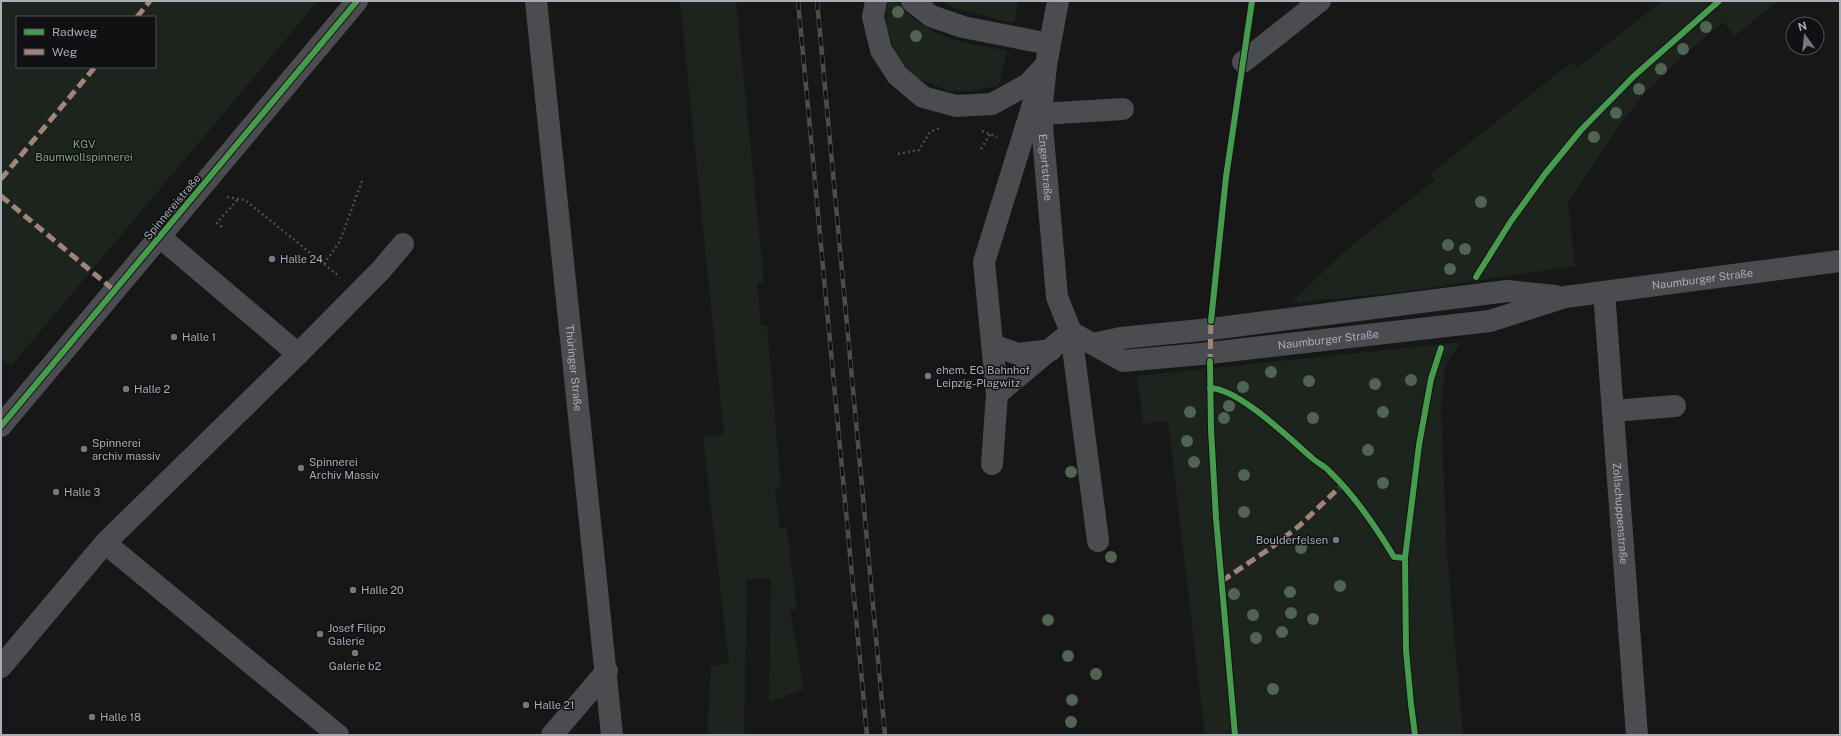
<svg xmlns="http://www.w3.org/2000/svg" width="1841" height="736" viewBox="0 0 1841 736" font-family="'Public Sans',sans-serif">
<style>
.green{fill:#1d241e;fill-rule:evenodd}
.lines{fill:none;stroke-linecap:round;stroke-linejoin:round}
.path{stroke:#4d4e52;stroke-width:2.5;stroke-dasharray:2 3;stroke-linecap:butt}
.minor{stroke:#4b4c50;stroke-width:22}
.tram{stroke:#4b4c4f;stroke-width:1}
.rail-casing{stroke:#4b4c4f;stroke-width:4.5}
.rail{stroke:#111113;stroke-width:3;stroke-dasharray:9;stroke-linecap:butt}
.quiet{stroke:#a18479;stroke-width:5;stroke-dasharray:10 5;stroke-linecap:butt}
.cycleway-casing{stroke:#111113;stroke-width:8}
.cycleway{stroke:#469c4c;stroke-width:6}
.tree{fill:#506451}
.poi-dot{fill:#757880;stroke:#111113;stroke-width:1.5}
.labels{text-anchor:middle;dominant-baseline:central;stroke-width:3;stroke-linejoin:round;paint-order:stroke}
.park-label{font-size:11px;fill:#7fa381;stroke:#111113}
.street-label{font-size:11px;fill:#a8adb8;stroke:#111113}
.poi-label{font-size:11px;fill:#a8adb8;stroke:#111113;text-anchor:start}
</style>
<rect width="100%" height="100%" fill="#171717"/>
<path class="green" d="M 1,1 L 318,1 L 11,366 L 1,358 ZM 17,17 L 155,17 L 155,67 L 17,67 Z
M 680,1 L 736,1 L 764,282 L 757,283 L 761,326 L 767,326 L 781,487 L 775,488 L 780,528 L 787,528 L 797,609 L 790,611 L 804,689 L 769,702 L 771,579 L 747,579 L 744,735 L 707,735 L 711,665 L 729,664 L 703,437 L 724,434 Z
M 887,1 L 897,1 C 926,39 964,42 1007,51 L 999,85 L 973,91 L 949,91 L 919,79 L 898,60 L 886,27 Z
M 942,1 L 1019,1 L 1014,23 L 957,9 Z
M 1662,1 L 1777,1 L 1735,36 L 1723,22 L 1676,62 L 1645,93 L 1618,127 L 1568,203 L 1575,266 L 1402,292 L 1291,303 L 1345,251 L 1435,180 L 1430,174 L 1572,62 L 1577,68 Z
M 1461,342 L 1445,366 L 1441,409 L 1447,553 L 1463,735 L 1205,735 L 1168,421 L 1143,424 L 1137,376 Z"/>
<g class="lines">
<path class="path" d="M 982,131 L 997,137
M 981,149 L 990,134
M 898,154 L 919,150 L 930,132 L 940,128
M 227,197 L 245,200 L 340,277
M 222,227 L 217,223 L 238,199
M 324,264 L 340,241 L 363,178"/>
<g class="minor">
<path id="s1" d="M 536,1 L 612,735"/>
<path d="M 876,1 L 873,17 L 881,50 L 897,75 L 923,97 L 956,106 L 992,104 L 1028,84 L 1046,65"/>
<path d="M 912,1 L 931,16 L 963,27 L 1049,44"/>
<path id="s2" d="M 1058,1 L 1046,65 L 1041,114 L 1057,297 L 1071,332 L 1098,541"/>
<path d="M 1243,62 L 1320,1"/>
<path d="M 1041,114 L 1123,109"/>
<path id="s3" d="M 1604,292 L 1637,735"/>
<path id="s4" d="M 1071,332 L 1123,361 L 1201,354 L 1490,321 L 1565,297 L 1840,261"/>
<path d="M 1093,344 L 1121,338 L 1211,329 L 1507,291 L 1555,296"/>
<path d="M 992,345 L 1018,354 L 1051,350"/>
<path d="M 298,354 L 381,270 L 403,244"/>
<path d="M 997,394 L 984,262 L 1035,98"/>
<path d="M 1613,411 L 1675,406"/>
<path d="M 1,426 L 357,1"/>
<path d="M 992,464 L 997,394 L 1071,332"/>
<path d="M 105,543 L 338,735"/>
<path d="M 1,667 L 105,543 L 298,354 L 160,237"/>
<path d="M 552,735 L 607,671"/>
</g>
<path class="tram" d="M 1046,65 L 1051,55 L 1063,1"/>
<defs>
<path id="rail" d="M 798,1 L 867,735
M 817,1 L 885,735"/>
</defs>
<use href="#rail" class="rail-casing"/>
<use href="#rail" class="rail"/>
<path class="quiet" d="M 137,17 L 150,1
M 1,179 L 95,67
M 1,196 L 115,291
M 1210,364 L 1211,318
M 1222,581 L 1272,547 L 1299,526 L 1342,485"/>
<defs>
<path id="cycleway" d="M 1476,277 L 1511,221 L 1545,174 L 1581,130 L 1634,76 L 1719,1
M 1211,321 L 1226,177 L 1252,1
M 1210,361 L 1211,429 L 1216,518 L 1235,735
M 1210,388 C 1239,389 1289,438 1311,457 C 1317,463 1325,466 1330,472 C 1355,496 1376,527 1394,557 L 1405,558
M 1,426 L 357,1
M 1415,735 L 1411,704 L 1406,650 L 1405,558 L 1419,445 L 1431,379 L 1441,348"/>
</defs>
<use href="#cycleway" class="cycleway-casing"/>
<use href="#cycleway" class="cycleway"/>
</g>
<g class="tree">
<circle cx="898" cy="12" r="6"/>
<circle cx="1706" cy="27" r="6"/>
<circle cx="916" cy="36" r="6"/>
<circle cx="1683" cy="49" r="6"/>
<circle cx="1661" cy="69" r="6"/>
<circle cx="1639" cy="89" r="6"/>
<circle cx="1616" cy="113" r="6"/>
<circle cx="1594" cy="137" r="6"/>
<circle cx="1481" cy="202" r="6"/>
<circle cx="1448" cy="245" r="6"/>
<circle cx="1465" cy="249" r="6"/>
<circle cx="1450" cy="269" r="6"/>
<circle cx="1271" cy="372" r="6"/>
<circle cx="1411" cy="380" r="6"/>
<circle cx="1309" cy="381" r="6"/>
<circle cx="1375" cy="384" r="6"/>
<circle cx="1243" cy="387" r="6"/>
<circle cx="1229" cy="406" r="6"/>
<circle cx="1190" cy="412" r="6"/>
<circle cx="1383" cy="412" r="6"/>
<circle cx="1224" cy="418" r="6"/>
<circle cx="1313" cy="418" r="6"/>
<circle cx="1187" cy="441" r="6"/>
<circle cx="1368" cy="450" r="6"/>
<circle cx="1194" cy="462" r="6"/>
<circle cx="1071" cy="472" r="6"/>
<circle cx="1244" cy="475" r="6"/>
<circle cx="1383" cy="483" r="6"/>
<circle cx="1244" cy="512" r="6"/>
<circle cx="1301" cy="548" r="6"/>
<circle cx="1111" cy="557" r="6"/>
<circle cx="1340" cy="586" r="6"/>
<circle cx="1290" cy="592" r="6"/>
<circle cx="1234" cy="594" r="6"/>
<circle cx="1291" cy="613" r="6"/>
<circle cx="1253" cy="615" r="6"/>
<circle cx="1313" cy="619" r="6"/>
<circle cx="1048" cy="620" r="6"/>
<circle cx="1282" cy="632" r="6"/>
<circle cx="1256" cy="638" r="6"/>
<circle cx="1068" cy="656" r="6"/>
<circle cx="1096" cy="674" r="6"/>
<circle cx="1273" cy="689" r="6"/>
<circle cx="1072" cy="700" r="6"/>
<circle cx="1071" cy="722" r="6"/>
</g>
<g class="poi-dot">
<circle cx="272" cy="259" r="4"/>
<circle cx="174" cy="337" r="4"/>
<circle cx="928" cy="376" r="4"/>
<circle cx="126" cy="389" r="4"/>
<circle cx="84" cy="449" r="4"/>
<circle cx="301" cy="468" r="4"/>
<circle cx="56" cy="492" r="4"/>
<circle cx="1336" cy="540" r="4"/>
<circle cx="353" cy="590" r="4"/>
<circle cx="320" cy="634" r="4"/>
<circle cx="355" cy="653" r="4"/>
<circle cx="526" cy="705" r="4"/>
<circle cx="92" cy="717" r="4"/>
</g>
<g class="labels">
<g class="park-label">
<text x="84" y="144">KGV<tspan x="84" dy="13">Baumwollspinnerei</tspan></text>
</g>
<g class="street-label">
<text stroke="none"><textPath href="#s2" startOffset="168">Engertstraße</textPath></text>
<text transform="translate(172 207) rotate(-50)">Spinnereistraße</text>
<text stroke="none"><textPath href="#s4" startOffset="646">Naumburger Straße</textPath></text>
<text stroke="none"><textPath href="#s4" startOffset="266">Naumburger Straße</textPath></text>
<text stroke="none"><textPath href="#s1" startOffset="369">Thüringer Straße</textPath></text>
<text stroke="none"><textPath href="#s3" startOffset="222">Zollschuppenstraße</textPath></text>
</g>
<g class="poi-label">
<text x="280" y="259">Halle 24</text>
<text x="182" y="337">Halle 1</text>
<text x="936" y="370">ehem. EG Bahnhof<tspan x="936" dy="13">Leipzig-Plagwitz</tspan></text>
<text x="134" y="389">Halle 2</text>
<text x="92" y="443">Spinnerei<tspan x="92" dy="13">archiv massiv</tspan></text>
<text x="309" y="462">Spinnerei<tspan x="309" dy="13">Archiv Massiv</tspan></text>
<text x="64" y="492">Halle 3</text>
<text x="1328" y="540" text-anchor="end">Boulderfelsen</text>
<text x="361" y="590">Halle 20</text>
<text x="328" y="628">Josef Filipp<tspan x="328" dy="13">Galerie</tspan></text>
<text x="355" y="666" text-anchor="middle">Galerie b2</text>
<text x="534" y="705">Halle 21</text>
<text x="100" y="717">Halle 18</text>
</g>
</g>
<rect width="1841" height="736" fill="none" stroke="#a8adb8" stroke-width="4"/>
<rect x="16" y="16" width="140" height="52" fill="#111113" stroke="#4d4f55"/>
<rect x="24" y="29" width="20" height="6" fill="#469c4c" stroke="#4d4f55"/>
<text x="52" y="36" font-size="12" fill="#a8adb8">Radweg</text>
<rect x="24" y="49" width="20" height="6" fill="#a18479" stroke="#4d4f55"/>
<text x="52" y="56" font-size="12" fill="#a8adb8">Weg</text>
<g transform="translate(1805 36) rotate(345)"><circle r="19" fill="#111113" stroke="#4d4f55"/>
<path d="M0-3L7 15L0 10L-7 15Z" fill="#757880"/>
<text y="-6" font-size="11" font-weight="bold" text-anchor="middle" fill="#a8adb8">N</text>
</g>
</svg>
